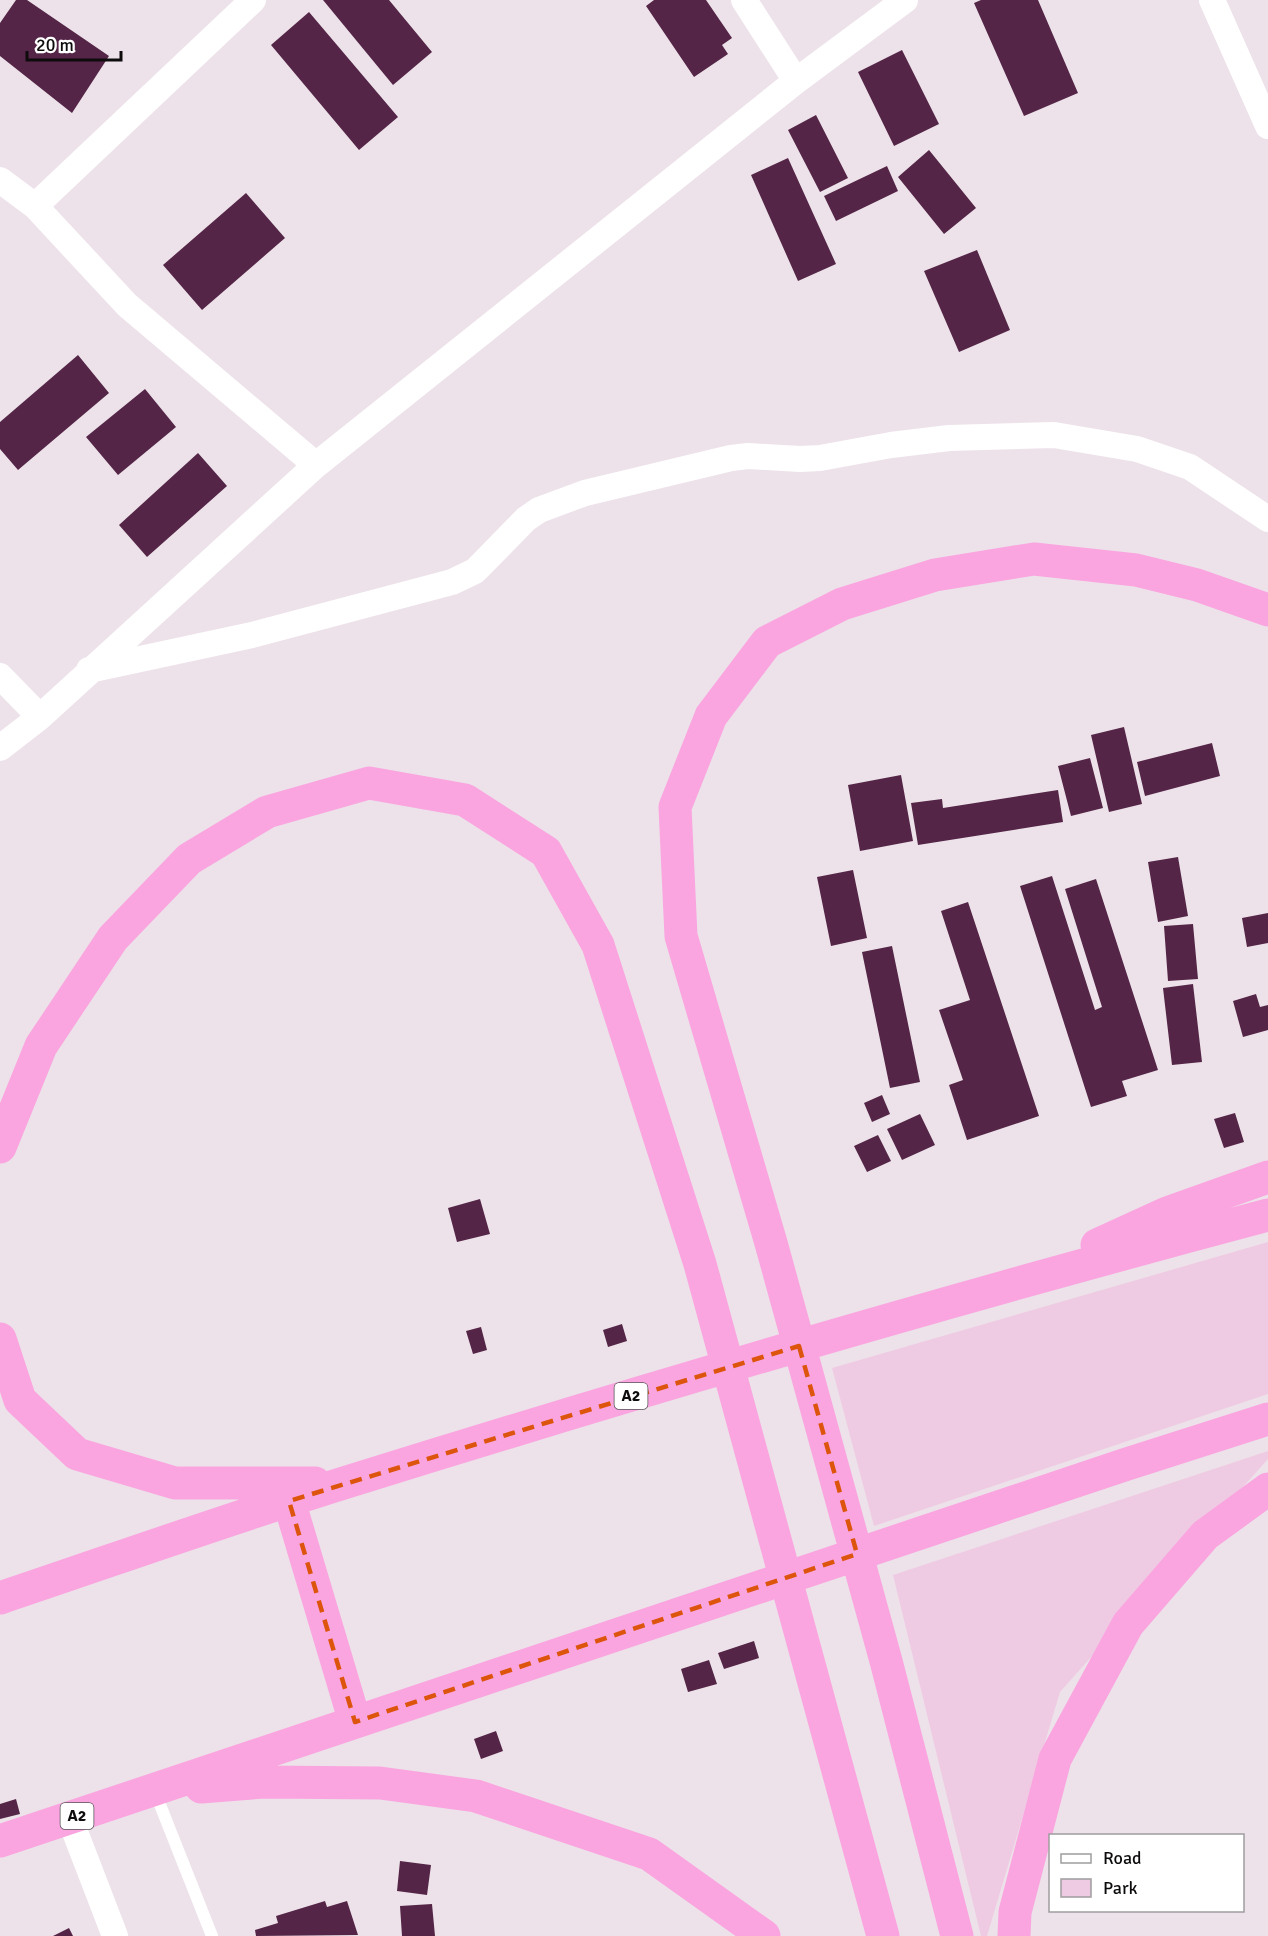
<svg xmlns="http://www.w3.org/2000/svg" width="1268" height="1936" viewBox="0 0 1268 1936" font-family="Signika,sans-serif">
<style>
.green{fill:#efcbe3}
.building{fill:#542547}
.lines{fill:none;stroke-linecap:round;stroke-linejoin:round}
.lane{stroke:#fff;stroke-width:12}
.street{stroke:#fff;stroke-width:26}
.highway{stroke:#faa5e0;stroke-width:33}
.marked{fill:none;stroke:#dd550c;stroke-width:4.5;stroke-dasharray:12 8;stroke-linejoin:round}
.labels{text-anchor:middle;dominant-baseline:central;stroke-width:6;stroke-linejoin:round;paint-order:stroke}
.shield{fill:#fff;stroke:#565456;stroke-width:1.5}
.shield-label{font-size:16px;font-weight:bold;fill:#0e0b0d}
</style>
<rect width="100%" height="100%" fill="#ede2e9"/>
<path class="green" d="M 1268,1242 L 1268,1394 L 874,1526 L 832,1368 Z
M 1268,1451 L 1268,1459 L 1060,1692 L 987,1936 L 981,1936 L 893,1575 Z"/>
<path class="building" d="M 16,0 L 27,0 L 109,56 L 72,113 L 0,56 L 0,23 Z
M 323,0 L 389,0 L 432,52 L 393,85 Z
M 654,0 L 706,0 L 732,38 L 722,45 L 728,54 L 694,77 L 646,6 Z
M 981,0 L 1038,0 L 1078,93 L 1024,116 L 974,3 Z
M 309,12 L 398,117 L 359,150 L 271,45 Z
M 902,50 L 939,124 L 894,146 L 858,72 Z
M 816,115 L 848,178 L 820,192 L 788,130 Z
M 929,150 L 976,208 L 944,234 L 898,177 Z
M 788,158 L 836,264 L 798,281 L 751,175 Z
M 887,166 L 898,191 L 836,221 L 824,196 Z
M 246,193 L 285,238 L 202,310 L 163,265 Z
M 977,250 L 1010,330 L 959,352 L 924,271 Z
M 78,355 L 109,393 L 18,470 L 0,449 L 0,422 Z
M 145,389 L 176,427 L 118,475 L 86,437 Z
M 198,453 L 227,486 L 147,557 L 119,525 Z
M 1124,727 L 1142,804 L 1109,812 L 1091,735 Z
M 1212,743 L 1220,776 L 1145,796 L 1137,762 Z
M 1090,758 L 1103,808 L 1071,816 L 1058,766 Z
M 901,775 L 913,841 L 860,851 L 848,785 Z
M 1058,790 L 1063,822 L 918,845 L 911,803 L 942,799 L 943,808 Z
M 1178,857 L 1188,916 L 1158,922 L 1148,862 Z
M 853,870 L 867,938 L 831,946 L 817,877 Z
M 1052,876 L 1095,1010 L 1102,1007 L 1065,889 L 1096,879 L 1158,1070 L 1122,1081 L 1127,1096 L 1091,1107 L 1020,886 Z
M 968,902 L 1039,1116 L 967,1140 L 949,1085 L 963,1080 L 939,1010 L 970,1000 L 941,911 Z
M 1268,913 L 1268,943 L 1247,947 L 1242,918 Z
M 1193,924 L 1198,979 L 1168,981 L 1164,926 Z
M 892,946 L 920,1082 L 890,1088 L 862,952 Z
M 1193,984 L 1202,1062 L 1172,1065 L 1163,988 Z
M 1256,994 L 1260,1007 L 1268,1005 L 1268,1030 L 1243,1037 L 1233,1001 Z
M 882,1095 L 890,1114 L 872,1122 L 864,1103 Z
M 1235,1113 L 1244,1142 L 1224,1148 L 1214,1119 Z
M 920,1114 L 935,1145 L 902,1160 L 887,1129 Z
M 878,1135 L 891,1161 L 867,1172 L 854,1146 Z
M 480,1199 L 490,1234 L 457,1242 L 448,1208 Z
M 622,1324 L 627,1341 L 608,1347 L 603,1330 Z
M 481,1327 L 487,1350 L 473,1354 L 466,1331 Z
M 754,1641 L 759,1658 L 724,1669 L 718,1653 Z
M 709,1660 L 717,1684 L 688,1692 L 681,1669 Z
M 496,1731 L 503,1751 L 481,1759 L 474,1739 Z
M 16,1799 L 20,1814 L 0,1819 L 0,1804 Z
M 400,1861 L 431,1865 L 427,1895 L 397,1891 Z
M 325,1901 L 327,1907 L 347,1901 L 358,1935 L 256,1936 L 255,1930 L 278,1923 L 276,1916 Z
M 432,1904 L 435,1936 L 402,1936 L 400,1906 Z
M 69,1928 L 73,1936 L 53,1936 Z"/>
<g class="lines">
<path class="lane" d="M 155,1792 L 212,1936"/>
<path class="street" d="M 744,0 L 796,81
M 1212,0 L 1268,126
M 0,180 L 35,206 L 127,305 L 316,465
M 35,206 L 253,0
M 89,670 L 252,635 L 452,582 L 475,571 L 526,519 L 539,510 L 585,493 L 731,458 L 748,456 L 800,459 L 820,458 L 891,445 L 949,438 L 1054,435 L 1137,449 L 1190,467 L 1268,519
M 0,676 L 40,717
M 0,748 L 40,717 L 316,465 L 796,81 L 905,0
M 70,1819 L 115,1936"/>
<path class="highway" d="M 0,1147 L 41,1046 L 113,938 L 189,859 L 267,812 L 369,783 L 465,800 L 546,852 L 598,945 L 700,1264 L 883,1936
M 1097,1245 L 1167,1213 L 1268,1177
M 0,1339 L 20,1400 L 77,1454 L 175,1483 L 315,1483
M 289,1501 L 355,1722
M 0,1598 C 116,1559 231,1518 347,1482 C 652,1387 959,1297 1268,1215
M 201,1787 L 264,1782 L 380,1783 L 476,1796 L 649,1854 L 764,1936
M 0,1841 L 1124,1465 L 1268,1419
M 957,1936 L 886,1661 L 771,1243 L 681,936 L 675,807 L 711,716 L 767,642 L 842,604 L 935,575 L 1034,559 L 1136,570 L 1197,585 L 1268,610
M 1014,1936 L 1015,1912 L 1055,1759 L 1128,1624 L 1205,1535 L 1268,1489"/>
</g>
<path class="marked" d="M 799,1346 L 857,1554 L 355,1722 L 289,1501 Z"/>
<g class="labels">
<g class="shield">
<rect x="614.5" y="1383" width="33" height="26" rx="4.5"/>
<rect x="60.5" y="1803" width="33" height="26" rx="4.5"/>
</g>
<g class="shield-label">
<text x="631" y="1396">A2</text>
<text x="77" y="1816">A2</text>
</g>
</g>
<rect x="1049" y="1834" width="195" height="78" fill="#ffffff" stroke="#9f9d9e" stroke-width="1.5"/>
<rect x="1061" y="1854" width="30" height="9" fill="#ffffff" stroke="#9f9d9e" stroke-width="1.5"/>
<text x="1103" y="1864" font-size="18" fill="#0e0b0d">Road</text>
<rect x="1061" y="1879" width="30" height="18" fill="#efcbe3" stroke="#9f9d9e" stroke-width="1.5"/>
<text x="1103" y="1894" font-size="18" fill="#0e0b0d">Park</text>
<path d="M27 51v9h94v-9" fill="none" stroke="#0e0b0d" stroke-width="3"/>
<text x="36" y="51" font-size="18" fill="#0e0b0d" stroke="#ffffff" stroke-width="4.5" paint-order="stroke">20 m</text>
</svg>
